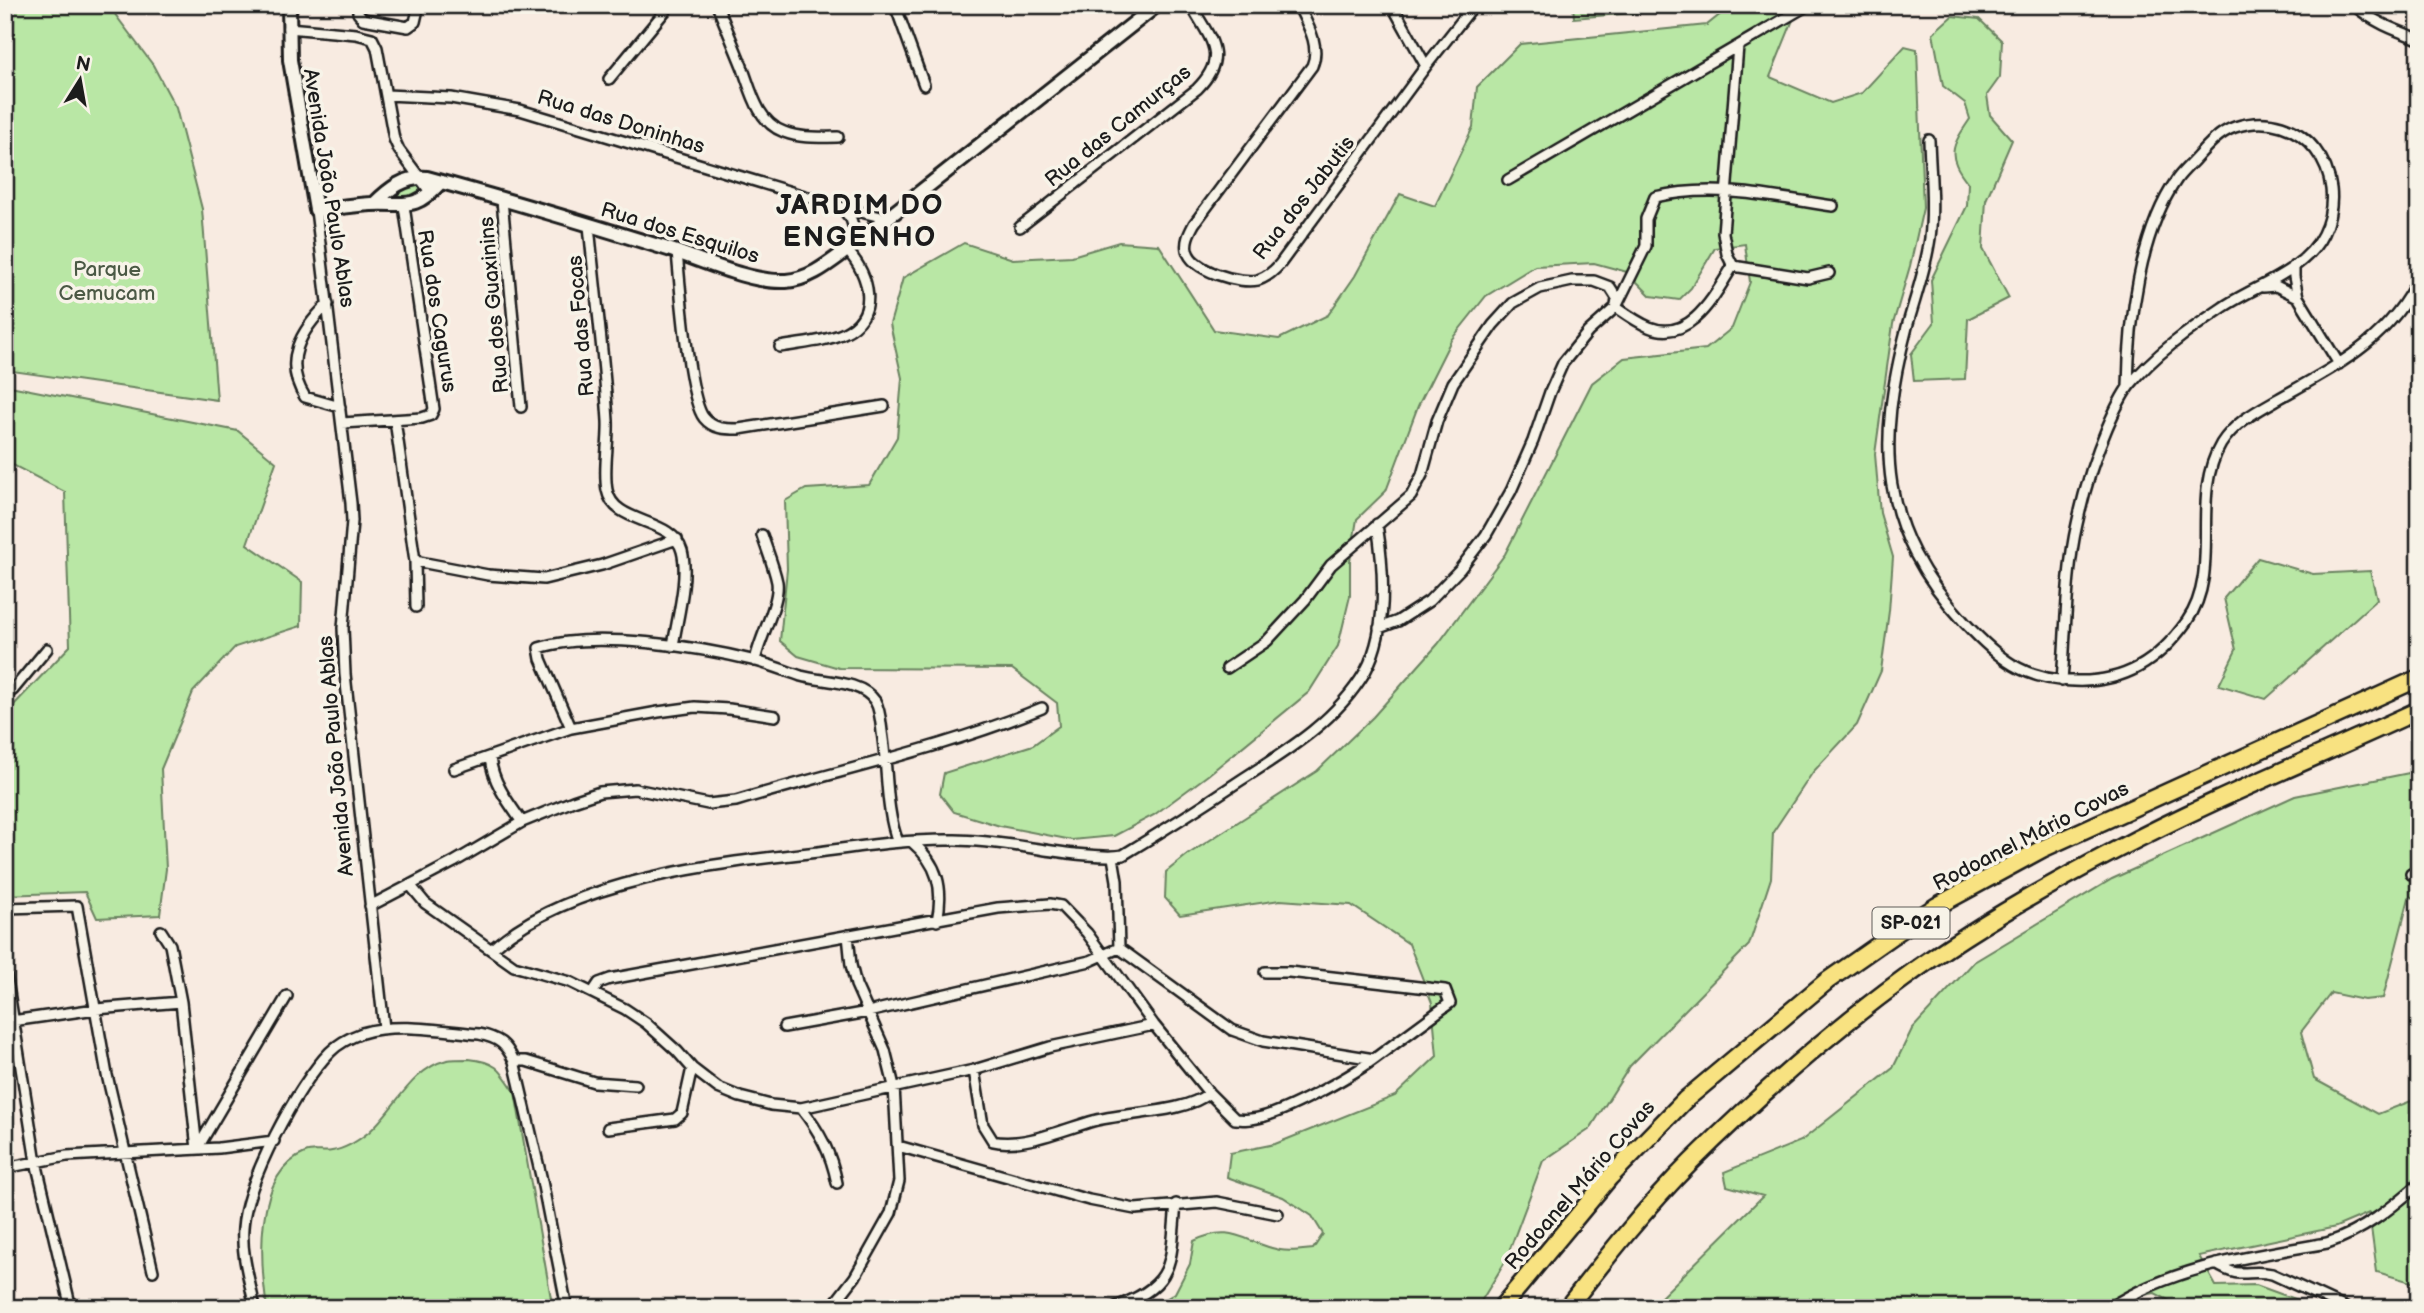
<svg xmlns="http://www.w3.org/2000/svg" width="2424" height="1313" viewBox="0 0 2424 1313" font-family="'Balsamiq Sans',sans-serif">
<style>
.green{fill:#b9e7a5;stroke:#6a8260;stroke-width:2}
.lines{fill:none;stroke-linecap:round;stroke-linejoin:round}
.street-casing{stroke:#1c1c1c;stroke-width:14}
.secondary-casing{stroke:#1c1c1c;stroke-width:18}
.highway-casing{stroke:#1c1c1c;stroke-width:21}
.street{stroke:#f7f3e8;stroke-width:9}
.secondary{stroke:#f7f3e8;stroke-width:12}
.highway{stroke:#f8e281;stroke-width:16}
.labels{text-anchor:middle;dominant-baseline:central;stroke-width:7;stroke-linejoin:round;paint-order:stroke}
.shield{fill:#f7f3e8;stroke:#5e5c59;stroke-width:2}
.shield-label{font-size:19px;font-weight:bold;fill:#1c1c1c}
.street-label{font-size:21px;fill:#1c1c1c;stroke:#f7f3e8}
.park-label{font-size:21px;fill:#4b5945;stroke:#f7f3e8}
.district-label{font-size:28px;font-weight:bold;letter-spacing:2px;fill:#1c1c1c;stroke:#f7f3e8}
</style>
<rect width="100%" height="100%" fill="#f8ebe1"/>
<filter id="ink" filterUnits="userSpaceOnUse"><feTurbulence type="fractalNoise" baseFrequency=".0143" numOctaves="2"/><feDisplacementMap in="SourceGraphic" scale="14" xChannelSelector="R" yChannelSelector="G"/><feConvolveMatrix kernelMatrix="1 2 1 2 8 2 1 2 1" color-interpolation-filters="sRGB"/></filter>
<g filter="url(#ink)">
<path class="green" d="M 5,5 L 108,5 L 153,65 L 176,108 L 202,209 L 217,400 L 5,370 Z
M 1573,5 L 1702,5 L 1702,7 L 1574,18 Z
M 1732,5 L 1792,5 L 1795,15 L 1770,77 L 1831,103 L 1862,93 L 1905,46 L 1917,49 L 1923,208 L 1910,266 L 1893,324 L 1875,454 L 1880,513 L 1893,557 L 1889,611 L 1881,671 L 1857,725 L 1813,772 L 1773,832 L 1771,878 L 1749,945 L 1630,1066 L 1590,1129 L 1543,1161 L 1505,1262 L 1477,1308 L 1152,1308 L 1175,1293 L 1190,1264 L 1194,1241 C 1233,1222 1244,1243 1280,1250 C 1290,1252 1303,1250 1313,1249 L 1323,1234 L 1312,1216 L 1283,1197 L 1227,1177 L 1230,1153 L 1275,1144 L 1395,1096 L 1437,1056 L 1432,1003 L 1409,944 L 1351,905 L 1280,900 L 1180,915 L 1165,898 L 1166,872 L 1187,855 L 1317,771 L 1373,717 L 1438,644 L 1505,554 L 1592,383 L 1624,358 L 1706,349 L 1732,328 L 1750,282 L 1745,244 L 1715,248 L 1691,288 L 1679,300 L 1651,296 L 1627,272 L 1594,263 L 1535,266 L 1486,296 L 1451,340 L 1418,406 L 1386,491 L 1357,519 L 1350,561 L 1350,596 L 1338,646 L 1309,692 L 1208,775 L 1154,815 L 1114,836 L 1072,840 L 1000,826 L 954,812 L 940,794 L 944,773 L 1033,745 L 1059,726 L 1057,703 L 1012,669 L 839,668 L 798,656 L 780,641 L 787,569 L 785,501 L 806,489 L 869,485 L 897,437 L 902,378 L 890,324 L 903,278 L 964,243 L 1013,259 L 1072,256 L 1119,242 L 1159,245 L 1214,330 L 1279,339 L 1328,315 L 1355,276 L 1400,194 L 1435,206 L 1473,127 L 1477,87 L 1520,44 L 1707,25 Z
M 1952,16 L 1979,19 L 2002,41 L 2000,77 L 1987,95 L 1990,115 L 2012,140 L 1986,200 L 1983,249 L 2009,298 L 1968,319 L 1965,379 L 1914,381 L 1911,354 L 1934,323 L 1931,280 L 1967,206 L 1968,183 C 1946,155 1951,147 1970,119 L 1965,103 L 1943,86 L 1933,33 Z
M 417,182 L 423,189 L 423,191 L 411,200 L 390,199 L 392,193 Z
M 10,386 L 238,431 L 276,462 L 247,544 L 302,582 L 301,626 L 235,647 L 193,692 L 161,769 L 166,869 L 160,915 L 97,918 L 85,892 L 5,895 L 5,710 L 10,709 L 70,646 L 65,492 L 5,461 L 5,389 Z
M 2258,558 L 2313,574 L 2370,571 L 2377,599 L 2266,699 L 2219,685 L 2236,650 L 2224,598 Z
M 2419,771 L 2419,895 L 2409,898 L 2383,998 L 2364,1000 L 2331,993 L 2301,1032 L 2314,1079 L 2378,1114 L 2419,1098 L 2419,1279 L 2414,1283 L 2377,1272 L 2369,1213 L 2336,1227 L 2199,1256 L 2216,1286 L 2256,1285 L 2319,1308 L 2183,1308 L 2155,1293 L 2071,1308 L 2025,1305 L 2019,1308 L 1650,1308 L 1763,1196 L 1727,1186 L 1724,1172 L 1801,1141 L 1893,1068 L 1912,1029 L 1974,962 L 2112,879 L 2295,796 Z
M 469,1059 C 497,1062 500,1069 515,1092 L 552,1304 L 546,1308 L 267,1308 C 260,1262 253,1174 305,1153 C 314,1149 323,1153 332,1151 C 345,1149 359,1140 369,1132 C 395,1109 411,1069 447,1060 C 454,1059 462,1059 469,1059 Z"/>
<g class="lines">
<defs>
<path id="street" d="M 358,5 L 358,13 L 363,19 L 408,27 L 415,22 L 419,5
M 717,5 C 725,25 734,46 742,66 C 751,90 757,122 784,132 C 802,139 820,137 838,137
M 895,5 L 924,85
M 1298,5 C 1307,24 1321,45 1312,66 L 1194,224 C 1190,232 1185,240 1187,250 C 1192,271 1239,284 1258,280 C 1267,277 1274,271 1280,264 L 1426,66 L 1474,5
M 1392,5 L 1426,66
M 2354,5 C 2373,22 2395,30 2419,39
M 288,28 L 356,34 L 372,38 L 377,48 L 394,139 L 399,150 L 431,193
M 1738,46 L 1723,233 L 1727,254 L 1733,266 L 1808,278 L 1829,273
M 609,79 L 670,5
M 386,95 L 451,98 L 520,110 L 841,207 L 885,218
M 1929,140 C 1930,172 1934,206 1930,238 C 1926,268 1915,298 1907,327 C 1876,445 1878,529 1965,623 C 1998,658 2023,680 2074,681 C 2124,683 2158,662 2187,621 C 2223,570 2189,498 2221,444 C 2235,422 2257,411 2278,399 C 2336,366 2389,341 2419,277
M 1508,180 L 1808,5
M 502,200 L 521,407
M 841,207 L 851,219 L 858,241
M 316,210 L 351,503 L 352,521 L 343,628 L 345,674 L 384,1028
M 589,225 C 595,291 604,356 608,421 C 609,444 603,468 607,490 C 614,526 672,516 682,551 C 689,577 677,619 673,646
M 1020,227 L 1197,89 C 1230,56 1210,39 1191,5
M 677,252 C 680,283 688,399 704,418 C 713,429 725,429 739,429 L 884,406
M 2294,266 L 2294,277 L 2298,297
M 2263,287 L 2276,286 L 2298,297 L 2339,364
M 328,304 C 301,330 282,361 305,397 L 340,407
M 1616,307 C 1626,314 1637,322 1649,327 C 1691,344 1715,294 1733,266
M 780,347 C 800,343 825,342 844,333 C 881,315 869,275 847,250
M 395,420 L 415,561 L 416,607
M 342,423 L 422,418 L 431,415 L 434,409 L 404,206
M 415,561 L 488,575 L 544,579 L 602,565 L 677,539
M 1379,628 L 1398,621 L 1429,601 L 1460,569 L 1486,535 L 1511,491 L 1533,441 L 1550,392 L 1563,363 L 1588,332 L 1616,307 L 1646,246 L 1646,219 L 1655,197 C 1715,183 1773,197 1833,206
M 755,661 C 759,638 780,603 777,582 C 774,567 767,550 762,535
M 1227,668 L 1267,641 L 1305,600 L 1331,565 L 1411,496 L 1422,475 L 1437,421 L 1453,383 L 1493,325 L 1513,303 L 1540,288 L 1572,281 L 1594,281 L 1610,287 L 1617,298 L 1616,306
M 2062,681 C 2066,632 2066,571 2077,524 C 2084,492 2094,458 2107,428 C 2113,414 2120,398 2129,386 C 2154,355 2189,330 2222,308 C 2254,286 2305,272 2323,234 C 2352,174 2303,105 2235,127 C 2220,132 2209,144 2198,156 C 2191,164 2183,171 2177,179 C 2139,234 2129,322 2128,387
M 5,695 L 13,690 L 47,649
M 571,728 L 541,659 L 539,648 C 593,630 700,647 756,661 C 771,665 786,671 801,676 C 823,682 861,680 875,701 C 880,709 881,723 882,732 C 888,768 885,809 898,842
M 490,758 C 493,783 508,802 522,822
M 454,769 L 571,728 L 658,712 L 695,707 L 729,709 L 775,716
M 912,842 C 938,864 944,888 937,921
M 1113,857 L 1117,881 L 1119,948 L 1232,1030 L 1263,1041 L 1374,1059 L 1450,1003 L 1445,990 L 1289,972 L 1265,972
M 2411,874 L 2419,876
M 410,885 L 425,903 L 514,966 L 570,982 L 625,1009 L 646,1023 L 677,1051 L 692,1068 L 718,1088 L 740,1097 L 771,1105 L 801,1108 L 974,1070 L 1050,1047 L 1154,1025
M 370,906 L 454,862 L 522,822 L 573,801 L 600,792 L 635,789 L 708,804 L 736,801 C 839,770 943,749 1042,708
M 5,908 L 77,906 L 107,1075 L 153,1271
M 161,931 L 170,945 L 181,1002 L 197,1149
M 492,949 C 570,879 717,863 818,852 C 863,846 909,839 955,840 C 996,840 1036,850 1076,854 C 1092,855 1108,858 1123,855 C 1163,831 1202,806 1241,780 C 1288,750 1336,721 1365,672 C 1388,631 1384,569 1377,524
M 5,967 L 36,1162 L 71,1308
M 593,992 L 599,983 L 610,979 L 998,908 L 1050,904 L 1061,906 L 1087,933 L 1154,1025 L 1209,1093 L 1235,1119 C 1240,1119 1246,1120 1251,1119 C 1279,1117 1351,1076 1374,1059
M 5,1022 L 96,1009 L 181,1002
M 784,1027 L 868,1012 L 1090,961 L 1119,948
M 514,1061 L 526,1061 L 594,1082 L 636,1085
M 974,1070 L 983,1125 L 993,1141 C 1021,1148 1065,1129 1093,1121 C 1125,1112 1184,1114 1209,1093
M 801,1108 C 820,1132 831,1153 837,1183
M 608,1128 L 675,1119 L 682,1113 L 692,1068
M 898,1146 L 1089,1200 L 1135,1209 L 1217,1202 L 1278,1214
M 197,1149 L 287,996
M 5,1168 L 67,1156 L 219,1148 L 274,1141
M 2216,1264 C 2243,1281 2247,1268 2272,1274 L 2346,1308
M 255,1308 C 250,1282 241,1254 243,1228 C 246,1182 297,1085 330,1052 C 338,1044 351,1037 362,1033 C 396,1022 444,1031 479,1034 C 499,1038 506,1044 514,1061 L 541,1176 L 567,1308
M 831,1308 L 855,1277 L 891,1213 L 899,1181 L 894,1086 L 885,1050 L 856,985 L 851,965 L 848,935
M 1113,1308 C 1177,1284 1170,1264 1176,1204
M 2109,1308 C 2174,1266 2253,1256 2327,1243 C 2364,1231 2390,1209 2419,1184"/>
<path id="secondary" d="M 289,5 L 290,60 L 316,210 C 335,208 353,205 371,204 C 406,202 413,212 440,183
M 374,204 C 389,189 405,176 427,178 C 508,200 588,224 668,249 C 702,260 750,283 786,281 C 810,279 828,264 847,250 L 1157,5"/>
<path id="highway" d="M 1501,1308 L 1609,1178 L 1685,1100 L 1827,981 L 1893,935 L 1937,906 L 2042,849 L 2419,678
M 1567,1308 C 1606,1258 1646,1207 1691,1162 C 1757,1097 1828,1034 1903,979 C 1969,930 2043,888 2116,850 C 2214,798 2318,757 2419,710"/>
</defs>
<use href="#street" class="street-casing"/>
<use href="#secondary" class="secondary-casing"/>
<use href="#highway" class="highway-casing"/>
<use href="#street" class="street"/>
<use href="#secondary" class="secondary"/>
<use href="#highway" class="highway"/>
</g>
</g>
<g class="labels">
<rect class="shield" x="1872.5" y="907.5" width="77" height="31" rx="5"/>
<g class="shield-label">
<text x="1911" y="923">SP-021</text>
</g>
<g class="street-label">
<text transform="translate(621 122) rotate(17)">Rua das Doninhas</text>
<text transform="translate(1118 126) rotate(-39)">Rua das Camurças</text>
<text transform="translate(329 188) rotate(81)">Avenida João Paulo Ablas</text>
<text transform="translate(1304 198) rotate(-52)">Rua dos Jabutis</text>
<text transform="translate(680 233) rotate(17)">Rua dos Esquilos</text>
<text transform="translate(494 305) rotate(-95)">Rua dos Guaxinins</text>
<text transform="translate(437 311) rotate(81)">Rua dos Cagurus</text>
<text transform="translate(581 326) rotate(-95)">Rua das Focas</text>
<text transform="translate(336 756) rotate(-95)">Avenida João Paulo Ablas</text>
<text transform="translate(2031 836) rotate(-27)">Rodoanel Mário Covas</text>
<text transform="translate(1580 1185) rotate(-49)">Rodoanel Mário Covas</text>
</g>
<g class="park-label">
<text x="107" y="269">Parque<tspan x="107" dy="24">Cemucam</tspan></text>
</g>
<g class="district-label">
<text x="860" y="205">JARDIM DO<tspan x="860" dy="32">ENGENHO</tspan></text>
</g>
</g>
<rect width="2424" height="1313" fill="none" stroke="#f7f3e8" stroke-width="28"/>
<rect x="14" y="14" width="2396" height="1285" fill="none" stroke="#1c1c1c" stroke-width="2.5" filter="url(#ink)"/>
<g transform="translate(80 80) rotate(11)" stroke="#f7f3e8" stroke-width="5" paint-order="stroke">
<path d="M0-5L12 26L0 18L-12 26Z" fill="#1c1c1c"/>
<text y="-10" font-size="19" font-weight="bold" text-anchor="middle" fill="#1c1c1c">N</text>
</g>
</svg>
